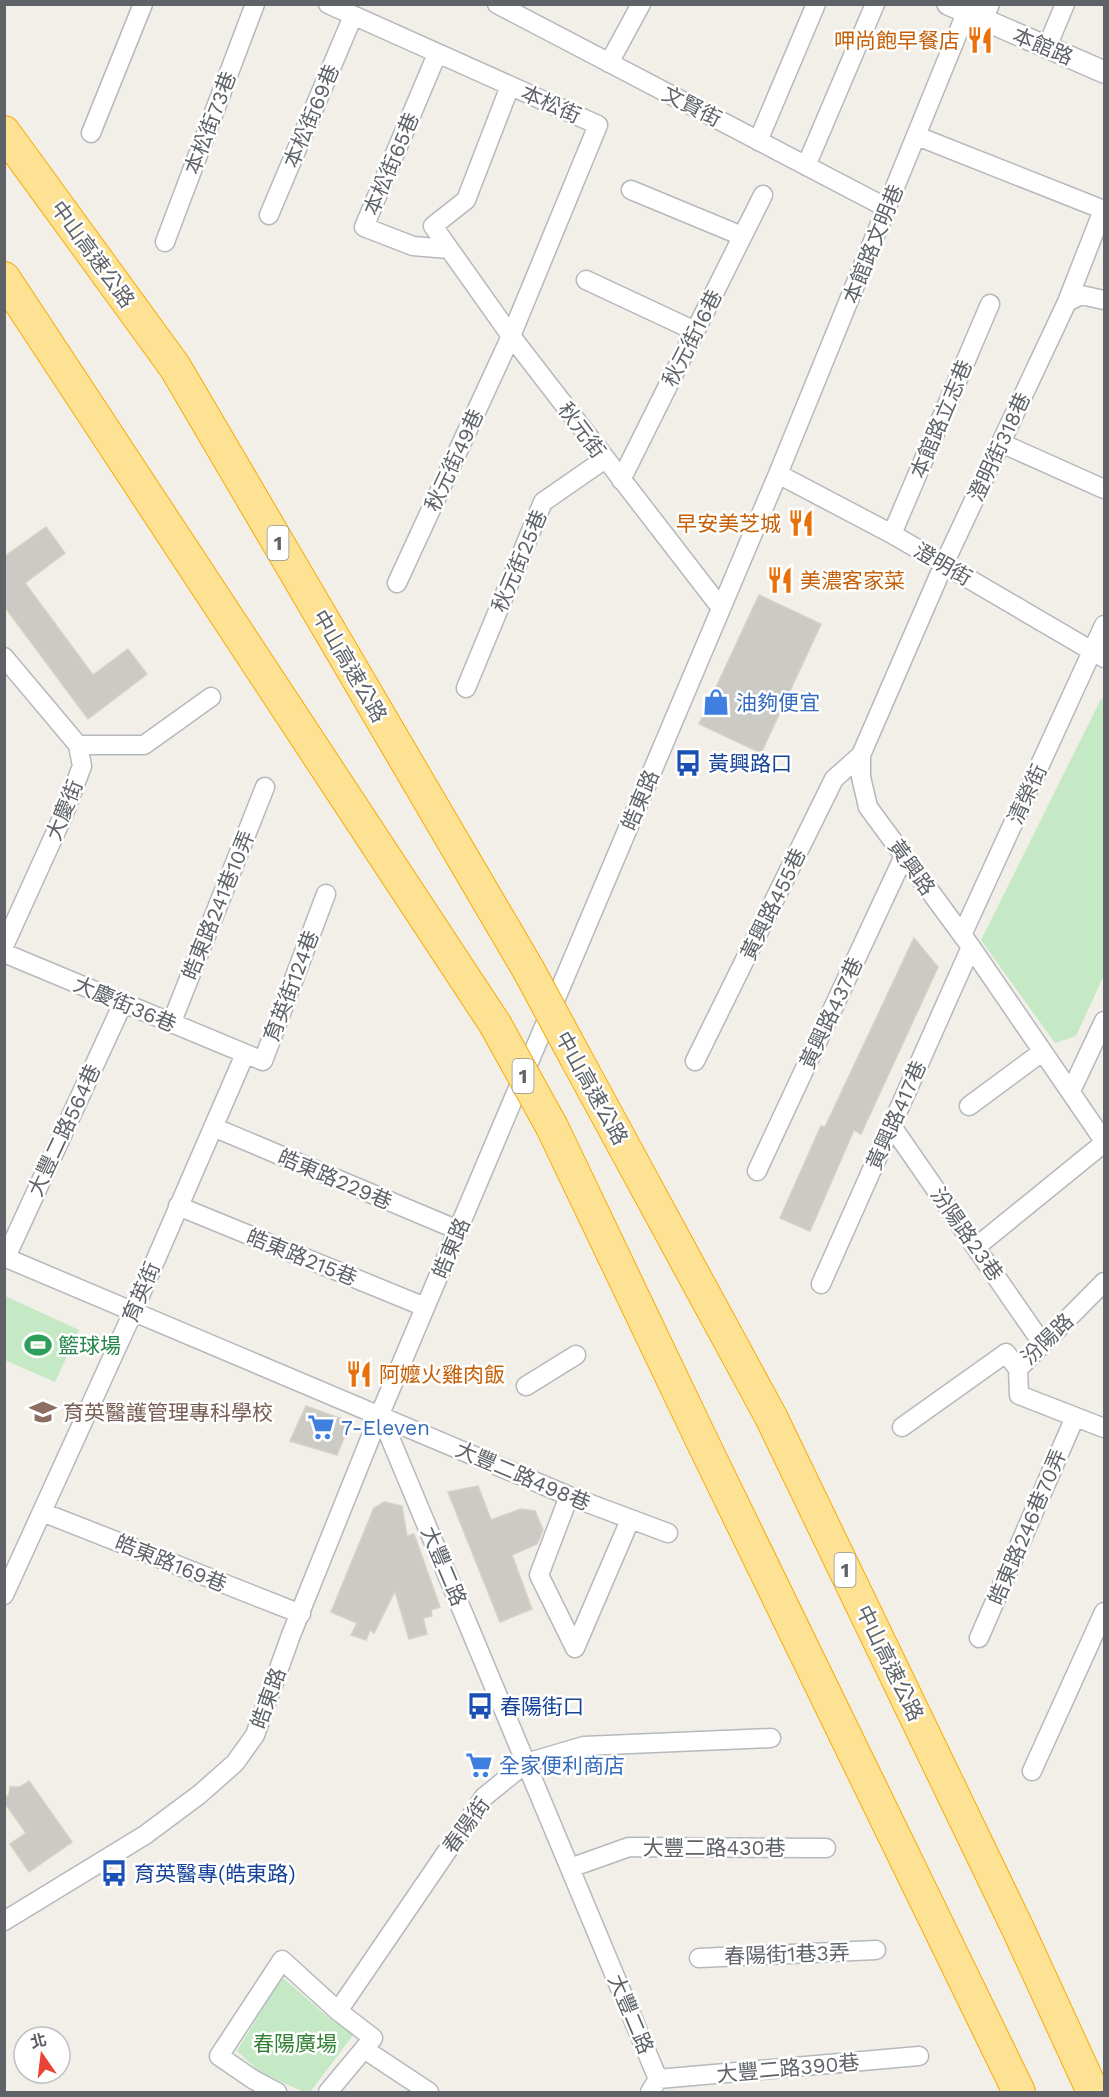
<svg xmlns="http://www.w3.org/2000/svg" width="1109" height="2097" viewBox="0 0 1109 2097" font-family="'Work Sans','Noto Sans TC',sans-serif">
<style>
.green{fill:#c5e8c5}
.building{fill:#cccac5;stroke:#d6d1c6;stroke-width:1.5}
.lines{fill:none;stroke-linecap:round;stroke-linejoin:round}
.minor-casing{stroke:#b5b8bc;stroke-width:21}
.tertiary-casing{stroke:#b5b8bc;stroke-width:24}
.motorway-casing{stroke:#f9ab00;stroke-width:34}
.minor{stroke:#fff;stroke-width:18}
.tertiary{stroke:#fff;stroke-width:21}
.motorway{stroke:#fde293;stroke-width:32}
.motorway-bridge-casing{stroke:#f9ab00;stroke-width:34;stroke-linecap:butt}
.motorway-bridge{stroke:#fde293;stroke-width:32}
.labels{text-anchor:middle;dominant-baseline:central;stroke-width:5;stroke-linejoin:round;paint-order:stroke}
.shield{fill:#fff;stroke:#8f9295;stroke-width:1.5}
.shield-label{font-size:20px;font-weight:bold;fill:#5f6368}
.food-label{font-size:21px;fill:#c56008;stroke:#fff;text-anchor:end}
.street-label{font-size:21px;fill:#5f6368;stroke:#fff}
.shop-label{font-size:21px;fill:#366cbe;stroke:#fff;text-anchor:start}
.transit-label{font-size:21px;fill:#164399;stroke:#fff;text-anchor:start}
.leisure-label{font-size:21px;fill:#27864d;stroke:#fff;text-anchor:start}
.education-label{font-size:21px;fill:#785e54;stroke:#fff;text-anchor:start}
.park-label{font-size:21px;fill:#348238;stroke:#fff}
</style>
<rect width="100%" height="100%" fill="#f1efe8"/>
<path class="green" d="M 1104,698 L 1104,975 L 1076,1036 L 1055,1043 L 981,940 L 1101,699 Z
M 5,1296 L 79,1330 L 55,1382 L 5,1360 Z
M 282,1977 L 329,2018 L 354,2034 L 310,2092 L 304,2092 L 260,2072 L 237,2051 Z"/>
<path class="building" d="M 46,527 L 65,553 L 25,583 L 93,675 L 128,649 L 147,674 L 88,719 L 4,606 L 4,557 Z
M 759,595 L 821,624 L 761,753 L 699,724 Z
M 914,938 L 938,967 L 861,1134 L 854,1130 L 810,1231 L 780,1218 L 821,1126 L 825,1127 Z
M 306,1406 L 345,1420 L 346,1433 L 337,1455 L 290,1441 Z
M 478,1486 L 491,1520 L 521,1509 L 535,1511 L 543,1530 L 537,1544 L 512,1555 L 532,1609 L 500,1622 L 448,1492 Z
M 384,1502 L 402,1506 L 407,1536 L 414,1534 L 440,1607 L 431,1610 L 432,1616 L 423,1618 L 427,1634 L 409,1639 L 395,1591 L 374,1633 L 370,1630 L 366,1640 L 351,1635 L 357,1623 L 331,1612 L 374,1508 Z
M 29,1781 L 72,1842 L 29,1872 L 10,1844 L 26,1833 L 4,1802 L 4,1798 L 9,1795 L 10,1787 L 20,1787 Z"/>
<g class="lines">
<defs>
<path id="minor" d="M 328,4 L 598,125 L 511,336 L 397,583
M 497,4 L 887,208
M 983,20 L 990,4
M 1047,47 L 1065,4
M 437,54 L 364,227 L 413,246 L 448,249
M 609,63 L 641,4
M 510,86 L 466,200 L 433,226 L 511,336 L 721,608
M 91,133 L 143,4
M 917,136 L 1104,210
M 758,141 L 816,4
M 806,166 L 875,4
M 631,190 L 742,236
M 269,215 L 353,16
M 165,242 L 255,4
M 586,280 L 695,331
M 1104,300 L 1081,295 L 1067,302 L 944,564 L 861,755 L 861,777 L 868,807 L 971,947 L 1104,1141
M 1067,302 L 1103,210
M 1001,443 L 1104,489
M 778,474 L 892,534 L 1104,658
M 621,480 L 763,195
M 892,534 L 990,304
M 4,657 L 78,745 L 82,766 L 63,816 L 4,946
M 466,688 L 543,502 L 605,459
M 78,745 L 144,745 L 211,697
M 962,935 L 1104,625
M 4,953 L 263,1061 L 326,894
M 171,1024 L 265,787
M 695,1061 L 834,779 L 861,755
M 1071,1091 L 1104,1021
M 969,1106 L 1042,1052
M 891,1125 L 1042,1343
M 213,1127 L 458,1230
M 757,1171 L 904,856
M 178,1206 L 425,1307
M 976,1247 L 1104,1143
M 4,1257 L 569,1496 L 668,1533
M 6,1257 L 123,1003
M 821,1284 L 971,947
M 1018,1369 L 1104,1282
M 1018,1369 L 1019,1395 L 1104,1428
M 526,1386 L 576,1355
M 380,1414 L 658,2079 L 650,2092
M 902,1427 L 1006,1353 L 1018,1369
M 569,1496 L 539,1575 L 575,1648 L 630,1520
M 42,1512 L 301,1614
M 4,1595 L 133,1312 L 245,1054
M 979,1638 L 1075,1417
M 1032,1771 L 1104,1612
M 570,1868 L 629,1847 L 826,1848
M 4,1921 L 145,1835 L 200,1794 L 235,1763 L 255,1735 L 291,1635 L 380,1414 L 778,474 L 966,13
M 699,1958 L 876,1950
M 338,2011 L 484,1797 L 526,1763 L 584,1746 L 771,1738
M 364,2049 L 429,2092
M 658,2079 L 919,2056
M 277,2092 L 254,2080 L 219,2056 L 282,1960 L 338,2011 L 373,2038 L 328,2092"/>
<path id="tertiary" d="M 948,4 L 1104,72"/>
<path id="motorway" d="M 4,132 L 175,367 L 528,969
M 4,278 L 495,1024
M 576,1058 L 771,1417 L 1018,1929 L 1093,2092
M 552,1127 L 703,1443 L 1019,2092"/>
</defs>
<use href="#minor" class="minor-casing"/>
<use href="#tertiary" class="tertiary-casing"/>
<use href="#motorway" class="motorway-casing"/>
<use href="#minor" class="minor"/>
<use href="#tertiary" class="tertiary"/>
<use href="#motorway" class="motorway"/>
<defs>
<path id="motorway-bridge" d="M 528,969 L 576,1058
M 495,1024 L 552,1127"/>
</defs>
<use href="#motorway-bridge" class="motorway-bridge-casing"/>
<use href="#motorway-bridge" class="motorway-bridge"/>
</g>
<defs>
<symbol id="restaurant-bare" viewBox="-9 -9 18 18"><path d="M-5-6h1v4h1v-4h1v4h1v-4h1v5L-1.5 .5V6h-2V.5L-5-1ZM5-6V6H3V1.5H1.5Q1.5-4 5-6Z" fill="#e8710a" stroke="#fff" stroke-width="2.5" paint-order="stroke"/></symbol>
<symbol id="shop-bare" viewBox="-9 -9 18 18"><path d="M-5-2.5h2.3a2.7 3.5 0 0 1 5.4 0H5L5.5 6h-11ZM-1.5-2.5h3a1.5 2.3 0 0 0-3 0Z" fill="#3f7fe0" stroke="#fff" stroke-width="2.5" paint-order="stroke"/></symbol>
<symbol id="bus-bare" viewBox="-9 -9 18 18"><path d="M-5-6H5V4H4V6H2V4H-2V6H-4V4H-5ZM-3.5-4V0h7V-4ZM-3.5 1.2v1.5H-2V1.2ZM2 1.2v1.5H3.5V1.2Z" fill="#1a4fb4" stroke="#fff" stroke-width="2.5" paint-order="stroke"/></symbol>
<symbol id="stadium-bare" viewBox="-9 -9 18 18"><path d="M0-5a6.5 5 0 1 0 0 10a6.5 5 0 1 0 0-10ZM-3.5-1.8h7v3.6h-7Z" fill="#2e9e5b" stroke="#fff" stroke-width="2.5" paint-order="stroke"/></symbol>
<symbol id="school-bare" viewBox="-9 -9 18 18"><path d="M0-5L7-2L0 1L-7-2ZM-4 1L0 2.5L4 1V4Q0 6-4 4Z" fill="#8d6e63" stroke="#fff" stroke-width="2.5" paint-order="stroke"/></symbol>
<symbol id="supermarket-bare" viewBox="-9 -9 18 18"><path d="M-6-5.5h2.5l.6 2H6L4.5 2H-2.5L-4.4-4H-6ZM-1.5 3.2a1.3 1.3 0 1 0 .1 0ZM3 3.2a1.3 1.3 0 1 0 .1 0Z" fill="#3f7fe0" stroke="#fff" stroke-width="2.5" paint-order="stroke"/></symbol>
</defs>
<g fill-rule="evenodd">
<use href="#restaurant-bare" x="961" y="21" width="38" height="38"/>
<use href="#restaurant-bare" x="782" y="504" width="38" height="38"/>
<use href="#restaurant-bare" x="761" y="561" width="38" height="38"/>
<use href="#shop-bare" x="697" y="683" width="38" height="38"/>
<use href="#bus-bare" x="669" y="744" width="38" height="38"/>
<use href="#stadium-bare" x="19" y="1326" width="38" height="38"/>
<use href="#restaurant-bare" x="340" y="1355" width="38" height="38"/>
<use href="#school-bare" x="24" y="1393" width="38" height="38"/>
<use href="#supermarket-bare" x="302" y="1408" width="38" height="38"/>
<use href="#bus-bare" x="461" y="1687" width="38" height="38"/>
<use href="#supermarket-bare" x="460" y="1746" width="38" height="38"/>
<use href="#bus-bare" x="95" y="1854" width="38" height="38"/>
</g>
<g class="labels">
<g class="shield">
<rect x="267.5" y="526" width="21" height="34" rx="4.5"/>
<rect x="512.5" y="1059" width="21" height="34" rx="4.5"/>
<rect x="834.5" y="1553" width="21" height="34" rx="4.5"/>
</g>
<g class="shield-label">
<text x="278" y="543">1</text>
<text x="523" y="1076">1</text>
<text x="845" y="1570">1</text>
</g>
<g class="food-label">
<text x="960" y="40">呷尚飽早餐店</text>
<text x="781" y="523">早安美芝城</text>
<text x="800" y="580" text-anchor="start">美濃客家菜</text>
<text x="379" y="1374" text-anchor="start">阿嬤火雞肉飯</text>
</g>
<g class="street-label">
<text transform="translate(1043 46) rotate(23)">本館路</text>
<text transform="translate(551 104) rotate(24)">本松街</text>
<text transform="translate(692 106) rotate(27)">文賢街</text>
<text transform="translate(311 116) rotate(-67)">本松街69巷</text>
<text transform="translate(210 123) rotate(-69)">本松街73巷</text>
<text transform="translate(391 164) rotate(-67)">本松街65巷</text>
<text transform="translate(873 244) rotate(-68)">本館路文明巷</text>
<text transform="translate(93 254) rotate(54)">中山高速公路</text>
<text transform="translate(692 338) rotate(-63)">秋元街16巷</text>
<text transform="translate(941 419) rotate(-67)">本館路立志巷</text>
<text transform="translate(582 430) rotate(53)">秋元街</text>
<text transform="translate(999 447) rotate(-65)">澄明街318巷</text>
<text transform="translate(454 460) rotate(-65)">秋元街49巷</text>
<text transform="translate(519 561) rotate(-67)">秋元街25巷</text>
<text transform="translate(943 564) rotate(30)">澄明街</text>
<text transform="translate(350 666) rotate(60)">中山高速公路</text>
<text transform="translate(1027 794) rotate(-65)">清榮街</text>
<text transform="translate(640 800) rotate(-67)">皓東路</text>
<text transform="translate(64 810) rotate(-68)">大慶街</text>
<text transform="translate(912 867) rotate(54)">黃興路</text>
<text transform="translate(773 904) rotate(-64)">黃興路455巷</text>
<text transform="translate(218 905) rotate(-68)">皓東路241巷10弄</text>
<text transform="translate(291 986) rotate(-69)">育英街124巷</text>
<text transform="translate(125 1004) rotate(23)">大慶街36巷</text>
<text transform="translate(831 1013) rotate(-65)">黃興路437巷</text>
<text transform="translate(592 1088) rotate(61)">中山高速公路</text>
<text transform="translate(896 1115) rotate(-66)">黃興路417巷</text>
<text transform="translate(64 1130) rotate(-65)">大豐二路564巷</text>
<text transform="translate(335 1179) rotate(23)">皓東路229巷</text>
<text transform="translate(967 1234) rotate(55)">汾陽路23巷</text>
<text transform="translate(451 1248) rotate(-67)">皓東路</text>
<text transform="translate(302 1257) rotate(22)">皓東路215巷</text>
<text transform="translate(141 1292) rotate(-67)">育英街</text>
<text transform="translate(1047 1339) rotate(-44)">汾陽路</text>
<text transform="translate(523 1476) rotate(23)">大豐二路498巷</text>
<text transform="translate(1027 1527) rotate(-67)">皓東路246巷70弄</text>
<text transform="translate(171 1563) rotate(22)">皓東路169巷</text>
<text transform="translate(444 1566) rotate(67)">大豐二路</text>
<text transform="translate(890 1663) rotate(64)">中山高速公路</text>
<text transform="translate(268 1698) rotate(-70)">皓東路</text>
<text transform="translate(466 1825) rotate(-54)">春陽街</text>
<text x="714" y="1847">大豐二路430巷</text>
<text transform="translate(787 1954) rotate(-2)">春陽街1巷3弄</text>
<text transform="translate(631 2014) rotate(67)">大豐二路</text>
<text transform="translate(788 2068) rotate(-5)">大豐二路390巷</text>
</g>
<g class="shop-label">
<text x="736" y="702">油夠便宜</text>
<text x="341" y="1427">7-Eleven</text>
<text x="499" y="1765">全家便利商店</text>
</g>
<g class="transit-label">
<text x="708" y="763">黃興路口</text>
<text x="500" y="1706">春陽街口</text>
<text x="134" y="1873">育英醫專(皓東路)</text>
</g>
<g class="leisure-label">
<text x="58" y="1345">籃球場</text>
</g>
<g class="education-label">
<text x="63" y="1412">育英醫護管理專科學校</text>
</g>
<g class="park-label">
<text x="295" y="2043">春陽廣場</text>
</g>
</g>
<rect width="1109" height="2097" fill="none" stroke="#5f6368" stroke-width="12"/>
<g transform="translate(42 2055) rotate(346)"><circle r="28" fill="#ffffff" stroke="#bfc1c3" stroke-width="1.5"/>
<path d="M0-4.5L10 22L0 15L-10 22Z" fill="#ea4335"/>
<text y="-9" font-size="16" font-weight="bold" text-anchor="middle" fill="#5f6368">北</text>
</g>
</svg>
